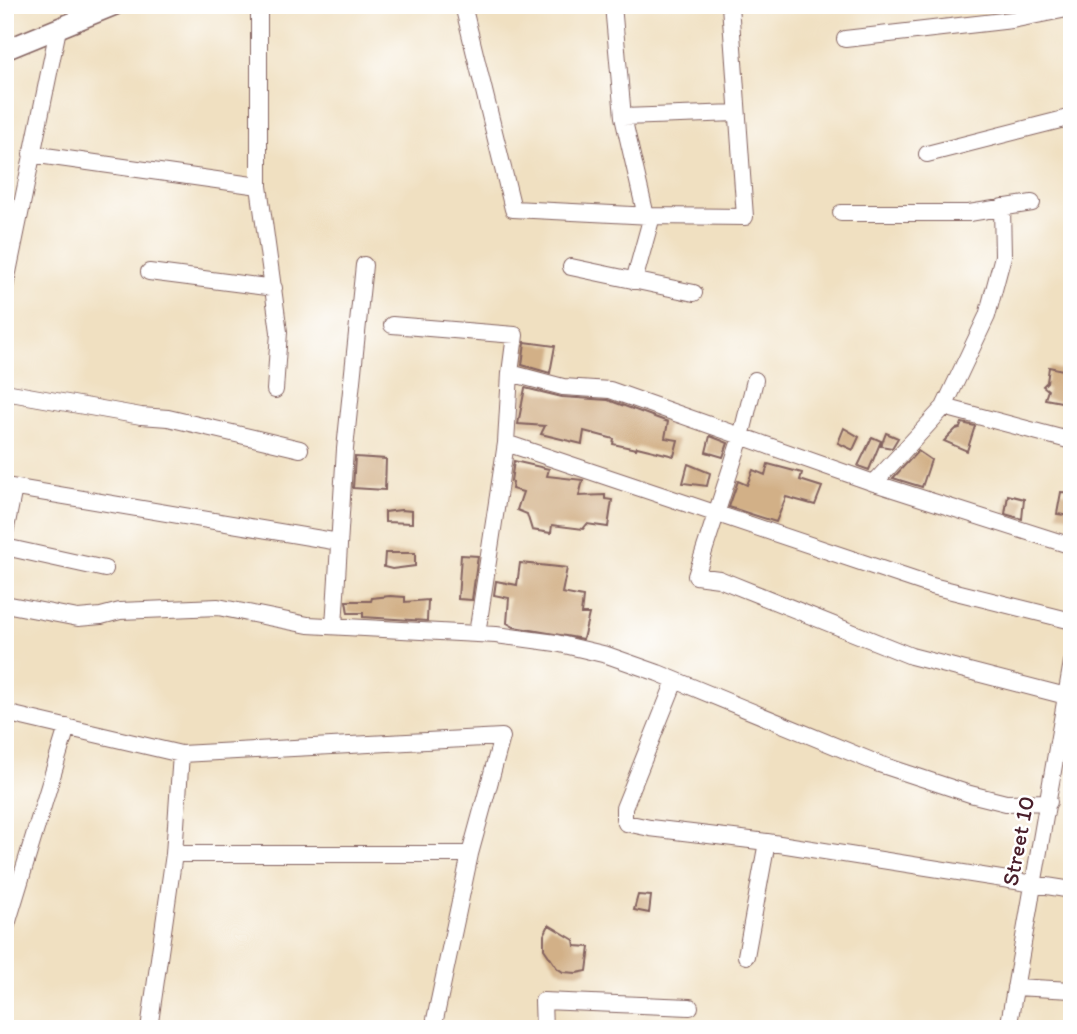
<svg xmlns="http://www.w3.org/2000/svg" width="1077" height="1034" viewBox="0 0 1077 1034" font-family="Itim,sans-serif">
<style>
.building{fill:#d2b087}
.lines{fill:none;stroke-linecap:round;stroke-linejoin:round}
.minor-casing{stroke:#846360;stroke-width:18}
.major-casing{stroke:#846360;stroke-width:22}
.minor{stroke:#fff;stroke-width:16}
.major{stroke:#fff;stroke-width:19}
.labels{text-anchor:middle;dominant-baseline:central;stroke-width:5;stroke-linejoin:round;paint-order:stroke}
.street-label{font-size:23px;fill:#4a1f2b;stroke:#fff}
</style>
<rect width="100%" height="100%" fill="#fff"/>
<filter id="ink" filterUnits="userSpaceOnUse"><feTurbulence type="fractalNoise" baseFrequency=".0143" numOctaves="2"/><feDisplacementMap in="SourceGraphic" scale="14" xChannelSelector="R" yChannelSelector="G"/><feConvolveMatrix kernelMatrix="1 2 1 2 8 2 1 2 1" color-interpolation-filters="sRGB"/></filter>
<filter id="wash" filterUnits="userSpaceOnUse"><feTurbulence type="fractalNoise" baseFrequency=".00686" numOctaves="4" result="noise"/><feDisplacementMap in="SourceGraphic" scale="28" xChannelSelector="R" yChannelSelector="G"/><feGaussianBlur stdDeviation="1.57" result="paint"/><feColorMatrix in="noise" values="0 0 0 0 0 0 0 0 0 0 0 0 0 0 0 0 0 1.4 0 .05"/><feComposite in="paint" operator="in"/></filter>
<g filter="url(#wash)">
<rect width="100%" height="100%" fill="#f0e0c1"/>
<g id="blocks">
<path class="building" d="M 525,342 L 555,346 L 550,373 L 522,365 Z
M 1049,367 L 1072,372 L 1072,404 L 1045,399 L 1048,390 L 1043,386 L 1047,382 Z
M 525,388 L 562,397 L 608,400 L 668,422 L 665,438 L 678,440 L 674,456 L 637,447 L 636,449 L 613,444 L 614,439 L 584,431 L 582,444 L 541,434 L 545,426 L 518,424 Z
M 962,423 L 975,426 L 967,451 L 944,441 L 956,429 L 960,428 Z
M 844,428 L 859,437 L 853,450 L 838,443 Z
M 886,433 L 898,438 L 892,448 L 881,446 Z
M 710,436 L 728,443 L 723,457 L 706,452 Z
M 872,437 L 881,441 L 869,470 L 858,466 Z
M 918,451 L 931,460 L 922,487 L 893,478 Z
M 355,457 L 386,459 L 385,490 L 353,488 Z
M 514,461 L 549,469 L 547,476 L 583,480 L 579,496 L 605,495 L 605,499 L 612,500 L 608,527 L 587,524 L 583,529 L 552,525 L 551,533 L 532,530 L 527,514 L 517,510 L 523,492 L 512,489 L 513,482 L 511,481 Z
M 688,464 L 710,473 L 707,486 L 683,483 Z
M 768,464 L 802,473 L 800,480 L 822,487 L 815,505 L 786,497 L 776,522 L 729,507 L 738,481 L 747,485 L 753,470 L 765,475 Z
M 1061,492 L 1072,493 L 1072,516 L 1057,514 Z
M 1008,495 L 1024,499 L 1022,519 L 1005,514 Z
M 401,510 L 412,511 L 412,523 L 385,522 L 385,512 Z
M 385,553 L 415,553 L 415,566 L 392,569 L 384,567 Z
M 461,555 L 478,556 L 472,600 L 458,599 Z
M 520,563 L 567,568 L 562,593 L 583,597 L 581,614 L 589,614 L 583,639 L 514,627 L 507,623 L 509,598 L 494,595 L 496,581 L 517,585 Z
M 390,596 L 405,597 L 405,602 L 428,600 L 427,621 L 363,617 L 363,613 L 348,613 L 346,601 L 371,601 L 372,598 Z
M 638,895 L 651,896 L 649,913 L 634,910 Z
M 549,925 L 574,940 L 575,946 L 590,947 L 587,971 L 577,973 L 563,972 L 557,968 L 544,949 L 544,935 Z"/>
</g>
</g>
<g filter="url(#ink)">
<use href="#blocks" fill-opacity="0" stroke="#846360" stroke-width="2"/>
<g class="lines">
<defs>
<path id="minor" d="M 259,5 L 259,186 L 279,332 L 275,390
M 463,5 L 513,209 L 652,216 L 745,217 L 730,5
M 613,5 L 623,117 L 646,216
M 845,39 L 1012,20 L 1072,8
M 623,117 L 737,113
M 31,154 L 259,186
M 927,154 L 1072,117
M 841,213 L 969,213 L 1032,203
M 571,267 L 694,293
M 149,272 L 274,288
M 634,281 L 652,216
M 5,287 L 58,29
M 392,325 L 515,335 L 510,373 L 563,387 L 610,390 L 874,483 L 944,407 L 987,316 L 1003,256 L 1002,207
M 510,373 L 506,443 L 932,586 L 1072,621
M 755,380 L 741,437 L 696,576 L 719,579 L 911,656 L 1066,696
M 5,392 L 141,416 L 168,418 L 300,449
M 944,407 L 1072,441
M 874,483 L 1072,546
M 5,486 L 339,542
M 5,533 L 14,488
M 5,547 L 105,569
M 5,604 L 78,618 L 101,616 L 120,611 L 218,607 L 308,625 L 496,635 L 556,643 L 607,655 L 658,673 L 879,764 L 970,794 L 1006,803 L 1049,802
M 334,626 L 345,449 L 364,265
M 477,634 L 506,443
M 675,681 L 624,808 L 624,818 L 626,823 L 650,828 L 767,842 L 1072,890
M 5,713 L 181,754 L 502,737 L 470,854 L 433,1029
M 174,854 L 470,854
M 5,931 L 67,727
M 746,956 L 767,842
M 1015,987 L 1072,990
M 149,1029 L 174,854 L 181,754
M 544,1029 L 543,1001 L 690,1007
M 1008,1029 L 1072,662"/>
<path id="major" d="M 5,50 L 115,5"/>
</defs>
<use href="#minor" class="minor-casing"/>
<use href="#major" class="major-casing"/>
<use href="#minor" class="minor"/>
<use href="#major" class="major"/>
</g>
</g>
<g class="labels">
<g class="street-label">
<text transform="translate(1018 841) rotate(-79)">Street 10</text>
</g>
</g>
<rect width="1077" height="1034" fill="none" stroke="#fff" stroke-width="28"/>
</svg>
